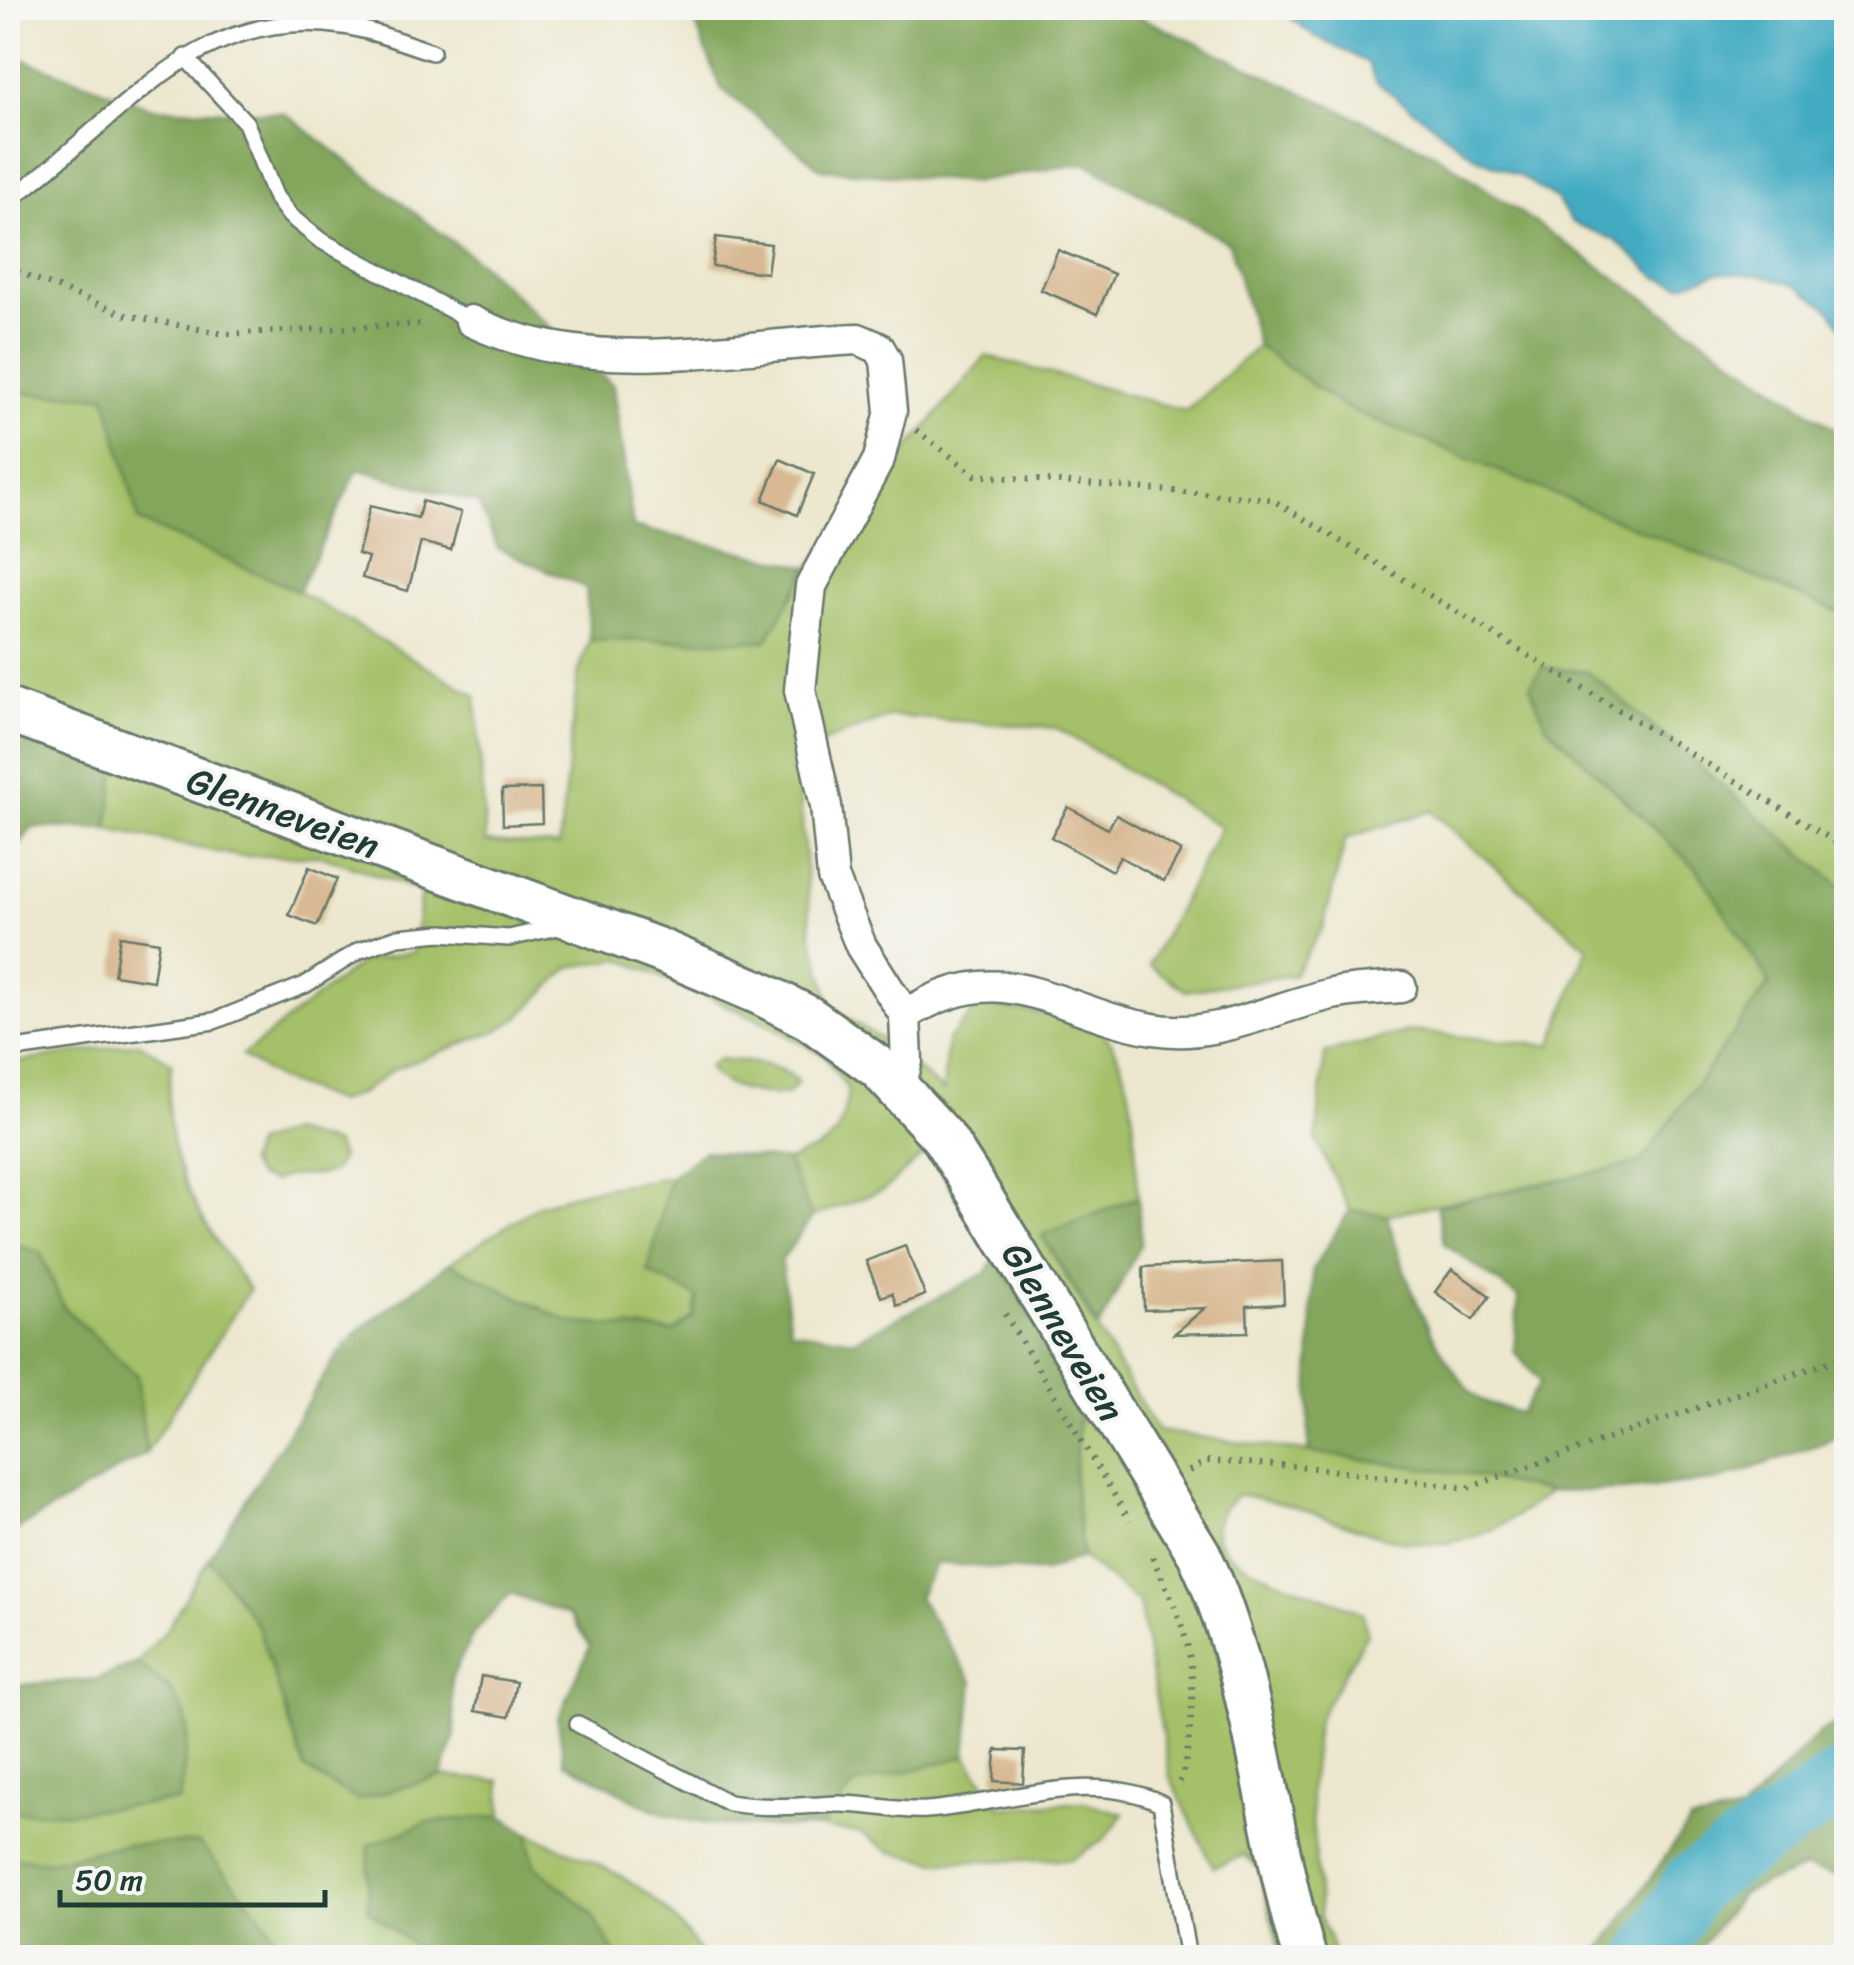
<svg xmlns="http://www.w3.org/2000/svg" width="1854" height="1965" viewBox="0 0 1854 1965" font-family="Sriracha,sans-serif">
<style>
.green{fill:#a4c067;stroke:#627e4e;stroke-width:2.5}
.forest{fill:#83a65c;stroke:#517248;stroke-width:2.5}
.water{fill:#43abc2;stroke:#31747b;stroke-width:2.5}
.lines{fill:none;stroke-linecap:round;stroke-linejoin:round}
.river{stroke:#43abc2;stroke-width:62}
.building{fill:#d8b993}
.lane-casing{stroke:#67786a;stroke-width:20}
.street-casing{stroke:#67786a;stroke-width:35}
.secondary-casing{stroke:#67786a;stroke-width:48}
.path{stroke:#67786a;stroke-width:6;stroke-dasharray:2.5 8;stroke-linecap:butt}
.lane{stroke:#fff;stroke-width:15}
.street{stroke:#fff;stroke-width:30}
.secondary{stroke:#fff;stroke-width:42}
.labels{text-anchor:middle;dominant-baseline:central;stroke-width:8;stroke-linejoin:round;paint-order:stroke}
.street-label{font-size:38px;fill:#1f3d34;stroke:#f6f6f2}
</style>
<rect width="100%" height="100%" fill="#f6f6f2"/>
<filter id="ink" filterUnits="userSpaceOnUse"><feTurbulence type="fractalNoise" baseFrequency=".01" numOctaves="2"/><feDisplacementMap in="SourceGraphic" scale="20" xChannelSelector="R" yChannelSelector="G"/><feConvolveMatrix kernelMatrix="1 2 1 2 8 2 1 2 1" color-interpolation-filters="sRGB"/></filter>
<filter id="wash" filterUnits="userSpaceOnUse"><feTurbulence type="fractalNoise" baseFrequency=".0048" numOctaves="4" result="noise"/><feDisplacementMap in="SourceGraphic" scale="40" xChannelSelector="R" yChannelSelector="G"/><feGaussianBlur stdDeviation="2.25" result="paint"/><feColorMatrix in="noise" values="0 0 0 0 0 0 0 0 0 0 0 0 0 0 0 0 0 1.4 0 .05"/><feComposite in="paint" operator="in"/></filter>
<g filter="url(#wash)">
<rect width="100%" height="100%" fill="#ece7ce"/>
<path class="green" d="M 1258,346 L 1342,406 L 1846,615 L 1846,891 L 1588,672 L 1546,725 L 1698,870 L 1770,983 L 1640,1163 L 1387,1215 L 1350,1210 L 1316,1140 L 1325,1053 L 1409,1031 L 1551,1046 L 1588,948 L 1431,811 L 1346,838 L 1323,927 L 1293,975 L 1186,991 L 1149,965 L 1221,827 L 1057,728 L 890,716 L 796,753 L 812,936 L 832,1008 L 884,1041 L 943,1091 L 947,1041 L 979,1005 C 1013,1011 1055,1012 1088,1024 C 1139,1043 1134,1151 1138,1197 L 1042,1236 L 1157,1431 L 1460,1473 L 1549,1492 C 1422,1597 1369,1513 1238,1495 C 1154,1563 1332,1591 1363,1614 L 1367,1633 L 1317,1721 L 1310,1790 L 1320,1917 L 1336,1957 L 1281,1957 L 1259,1868 L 1244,1855 L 1213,1867 L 1170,1777 L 1139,1603 L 1082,1557 L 1074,1479 L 1080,1400 L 928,1150 L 884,1190 L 812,1217 L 787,1161 C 834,1143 841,1140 848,1090 L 824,1055 L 760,1020 L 621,959 L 570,967 L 518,1018 L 496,1031 L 394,1069 L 363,1092 L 338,1102 L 278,1079 L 242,1056 L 361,962 L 414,952 L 421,891 L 323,856 L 237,856 L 108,829 L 115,770 L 8,729 L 8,393 L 106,396 L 139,521 L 298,591 L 476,696 L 486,842 L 559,846 L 578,674 L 590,640 L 766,641 L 809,567 L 986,356 L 1186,411 Z
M 139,1043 L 172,1063 C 155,1155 200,1218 249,1290 L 146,1453 L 137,1376 L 64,1308 L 40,1253 L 8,1243 L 8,1063 Z
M 719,1059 C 744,1062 782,1062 798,1083 L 788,1094 C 762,1096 722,1091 708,1067 Z
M 290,1132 L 335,1144 L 341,1157 L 335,1170 C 314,1181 293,1169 273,1182 L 257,1177 L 248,1163 L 255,1144 Z
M 670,1177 L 648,1272 L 697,1296 L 694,1316 L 674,1332 L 569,1322 L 449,1263 L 539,1205 L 584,1191 Z
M 209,1558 L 258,1627 L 305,1769 L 357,1800 L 442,1776 L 500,1781 L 502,1816 L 428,1822 L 369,1910 L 428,1957 L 287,1958 L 267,1923 L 122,1845 L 50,1861 L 8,1857 L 8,1812 L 70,1812 L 179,1801 L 174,1691 L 137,1663 L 168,1628 Z
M 966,1756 L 1001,1807 L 1084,1802 L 1124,1814 L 1105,1838 L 1072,1859 L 939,1862 L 891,1852 L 861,1833 L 820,1828 L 853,1785 Z
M 528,1833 C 604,1868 657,1881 702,1957 L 617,1957 L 591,1912 L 534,1865 Z"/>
<path class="forest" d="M 689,8 L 1120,8 L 1434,153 L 1846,437 L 1846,615 L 1342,406 L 1258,346 L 1229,243 L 1085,163 L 972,182 L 821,169 L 721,88 Z
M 8,54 L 153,108 L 284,113 L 480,263 L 613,385 L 633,527 L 809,567 L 766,641 L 590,640 L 586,588 L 498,548 L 478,503 L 358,469 L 298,591 L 139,521 L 106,396 L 8,393 Z
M 1542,667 L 1588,672 L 1846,891 L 1846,1429 L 1825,1442 L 1720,1480 L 1621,1490 L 1549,1492 L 1460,1473 L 1308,1452 L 1313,1269 L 1350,1210 L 1387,1215 C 1403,1273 1430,1346 1471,1392 C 1480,1404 1507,1409 1521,1413 L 1540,1382 L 1514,1351 L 1518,1297 L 1444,1243 L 1437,1206 L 1640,1163 L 1770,983 L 1698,870 L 1546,725 L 1530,686 Z
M 8,729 L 116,770 L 108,829 L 32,827 L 17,849 L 8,844 Z
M 704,1151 L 787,1161 L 812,1217 L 781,1261 L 790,1330 L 854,1340 L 986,1273 L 996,1258 L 1080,1401 L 1074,1479 L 1082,1557 L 1044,1572 L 936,1563 L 918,1597 L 973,1682 L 966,1756 L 854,1785 L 820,1828 C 766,1826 706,1831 655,1810 C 623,1797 596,1775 564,1763 L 558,1720 L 590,1646 L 569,1615 L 511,1593 L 473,1634 L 451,1679 L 455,1735 L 442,1776 L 357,1800 L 305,1769 L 258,1627 L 209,1558 L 334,1360 L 359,1330 L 449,1263 L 569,1322 L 674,1332 L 694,1316 L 697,1297 L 648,1272 L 670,1177 Z
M 1138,1197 L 1141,1243 L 1099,1327 L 1042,1235 Z
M 8,1243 L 40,1252 L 64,1308 L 137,1376 L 146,1453 L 8,1535 Z
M 137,1663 C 203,1712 189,1725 179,1801 L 70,1812 L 8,1812 L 8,1686 L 98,1679 Z
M 1846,1719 L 1846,1878 L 1805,1868 L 1742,1893 L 1694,1957 L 1595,1957 L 1690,1822 L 1741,1812 L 1819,1733 Z
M 502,1816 L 528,1833 L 534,1865 L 591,1912 L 617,1957 L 428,1957 L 368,1910 L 369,1845 L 428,1822 Z
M 199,1843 L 267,1923 L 287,1957 L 8,1957 L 8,1857 L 50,1861 L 122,1845 Z"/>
<path class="water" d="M 1279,8 L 1846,8 L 1846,335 L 1831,310 L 1798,287 L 1764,276 L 1719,272 L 1681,285 L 1658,278 L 1615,240 L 1572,222 L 1557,200 L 1520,176 L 1475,157 L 1375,81 L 1368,63 L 1312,35 Z"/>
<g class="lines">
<path class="river" d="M 1650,1958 L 1693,1883 L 1846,1778"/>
</g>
<g id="blocks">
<path class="building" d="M 716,237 L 771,244 L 767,273 L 712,266 Z
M 1058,250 L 1114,274 L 1097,314 L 1041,290 Z
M 780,459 L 814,474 L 797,515 L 763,500 Z
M 422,501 L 461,512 L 451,550 L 421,542 L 408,591 L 362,578 L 368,557 L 358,554 L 370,506 L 418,518 Z
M 541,789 L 542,823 L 503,825 L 502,790 Z
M 1068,807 L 1108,829 L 1116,815 L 1181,851 L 1164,881 L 1120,857 L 1112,871 L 1051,837 Z
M 309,867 L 337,879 L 317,926 L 289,915 Z
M 120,936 L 159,942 L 153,981 L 114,975 Z
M 905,1246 L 925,1295 L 897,1306 L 892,1293 L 881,1297 L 866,1261 Z
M 1282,1261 L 1284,1304 L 1247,1306 L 1248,1332 L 1174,1334 L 1205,1308 L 1144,1310 L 1143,1267 Z
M 1452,1269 L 1490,1296 L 1473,1320 L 1435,1292 Z
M 481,1676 L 516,1682 L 509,1717 L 475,1711 Z
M 996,1750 L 1025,1751 L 1023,1783 L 994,1781 Z"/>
</g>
</g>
<g filter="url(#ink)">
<use href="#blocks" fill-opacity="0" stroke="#67786a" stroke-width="2.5"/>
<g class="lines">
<defs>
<path id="lane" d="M 185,57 L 246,123 L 275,196 L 290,216 L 320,240 L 471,321
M 8,201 C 115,125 193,3 343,26 C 373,30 403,43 432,52
M 8,1050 L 214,1021 L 305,985 L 360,950 L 398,937 L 441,933 L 509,938 L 553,928 L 557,918
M 578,1724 L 729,1803 C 765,1809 799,1806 835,1804 C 866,1803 897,1812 927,1810 C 1003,1804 1088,1769 1161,1803 L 1188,1958"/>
<path id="street" d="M 471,321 C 594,380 728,345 858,339 L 879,348 L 886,360 L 891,411 L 879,459 L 811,586 L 800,690 L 826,806 L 833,877 L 861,946 L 905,1015 L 907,1061 L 900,1087
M 905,1015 C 1005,951 1054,1012 1153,1029 C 1216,1040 1273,1007 1332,994 C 1354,989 1379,989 1401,987"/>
<path id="secondary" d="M 8,710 L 659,950 L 762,994 L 809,1018 L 879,1068 L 943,1137 L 973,1184 L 1199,1554 C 1259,1681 1264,1825 1305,1958"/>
</defs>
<use href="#lane" class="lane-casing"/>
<use href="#street" class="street-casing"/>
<use href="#secondary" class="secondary-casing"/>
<path class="path" d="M 8,268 L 126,315 L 224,334 L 419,324
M 916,430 L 975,475 L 1271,499 L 1846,848
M 1005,1314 L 1130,1521
M 1189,1471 L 1207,1461 L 1298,1466 L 1467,1488 L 1846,1356
M 1152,1557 C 1186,1628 1199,1658 1189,1737 C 1187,1755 1185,1773 1176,1789"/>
<use href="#lane" class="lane"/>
<use href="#street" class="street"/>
<use href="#secondary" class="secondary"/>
</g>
</g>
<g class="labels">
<g class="street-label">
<text transform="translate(283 813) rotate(20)">Glenneveien</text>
<text transform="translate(1063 1332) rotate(59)">Glenneveien</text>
</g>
</g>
<rect width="1854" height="1965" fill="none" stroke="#f6f6f2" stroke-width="40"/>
<path d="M60 1890v15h265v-15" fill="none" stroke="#1f3d34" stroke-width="5"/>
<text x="75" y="1890" font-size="30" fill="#1f3d34" stroke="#f6f6f2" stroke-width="8" paint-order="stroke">50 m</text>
</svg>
